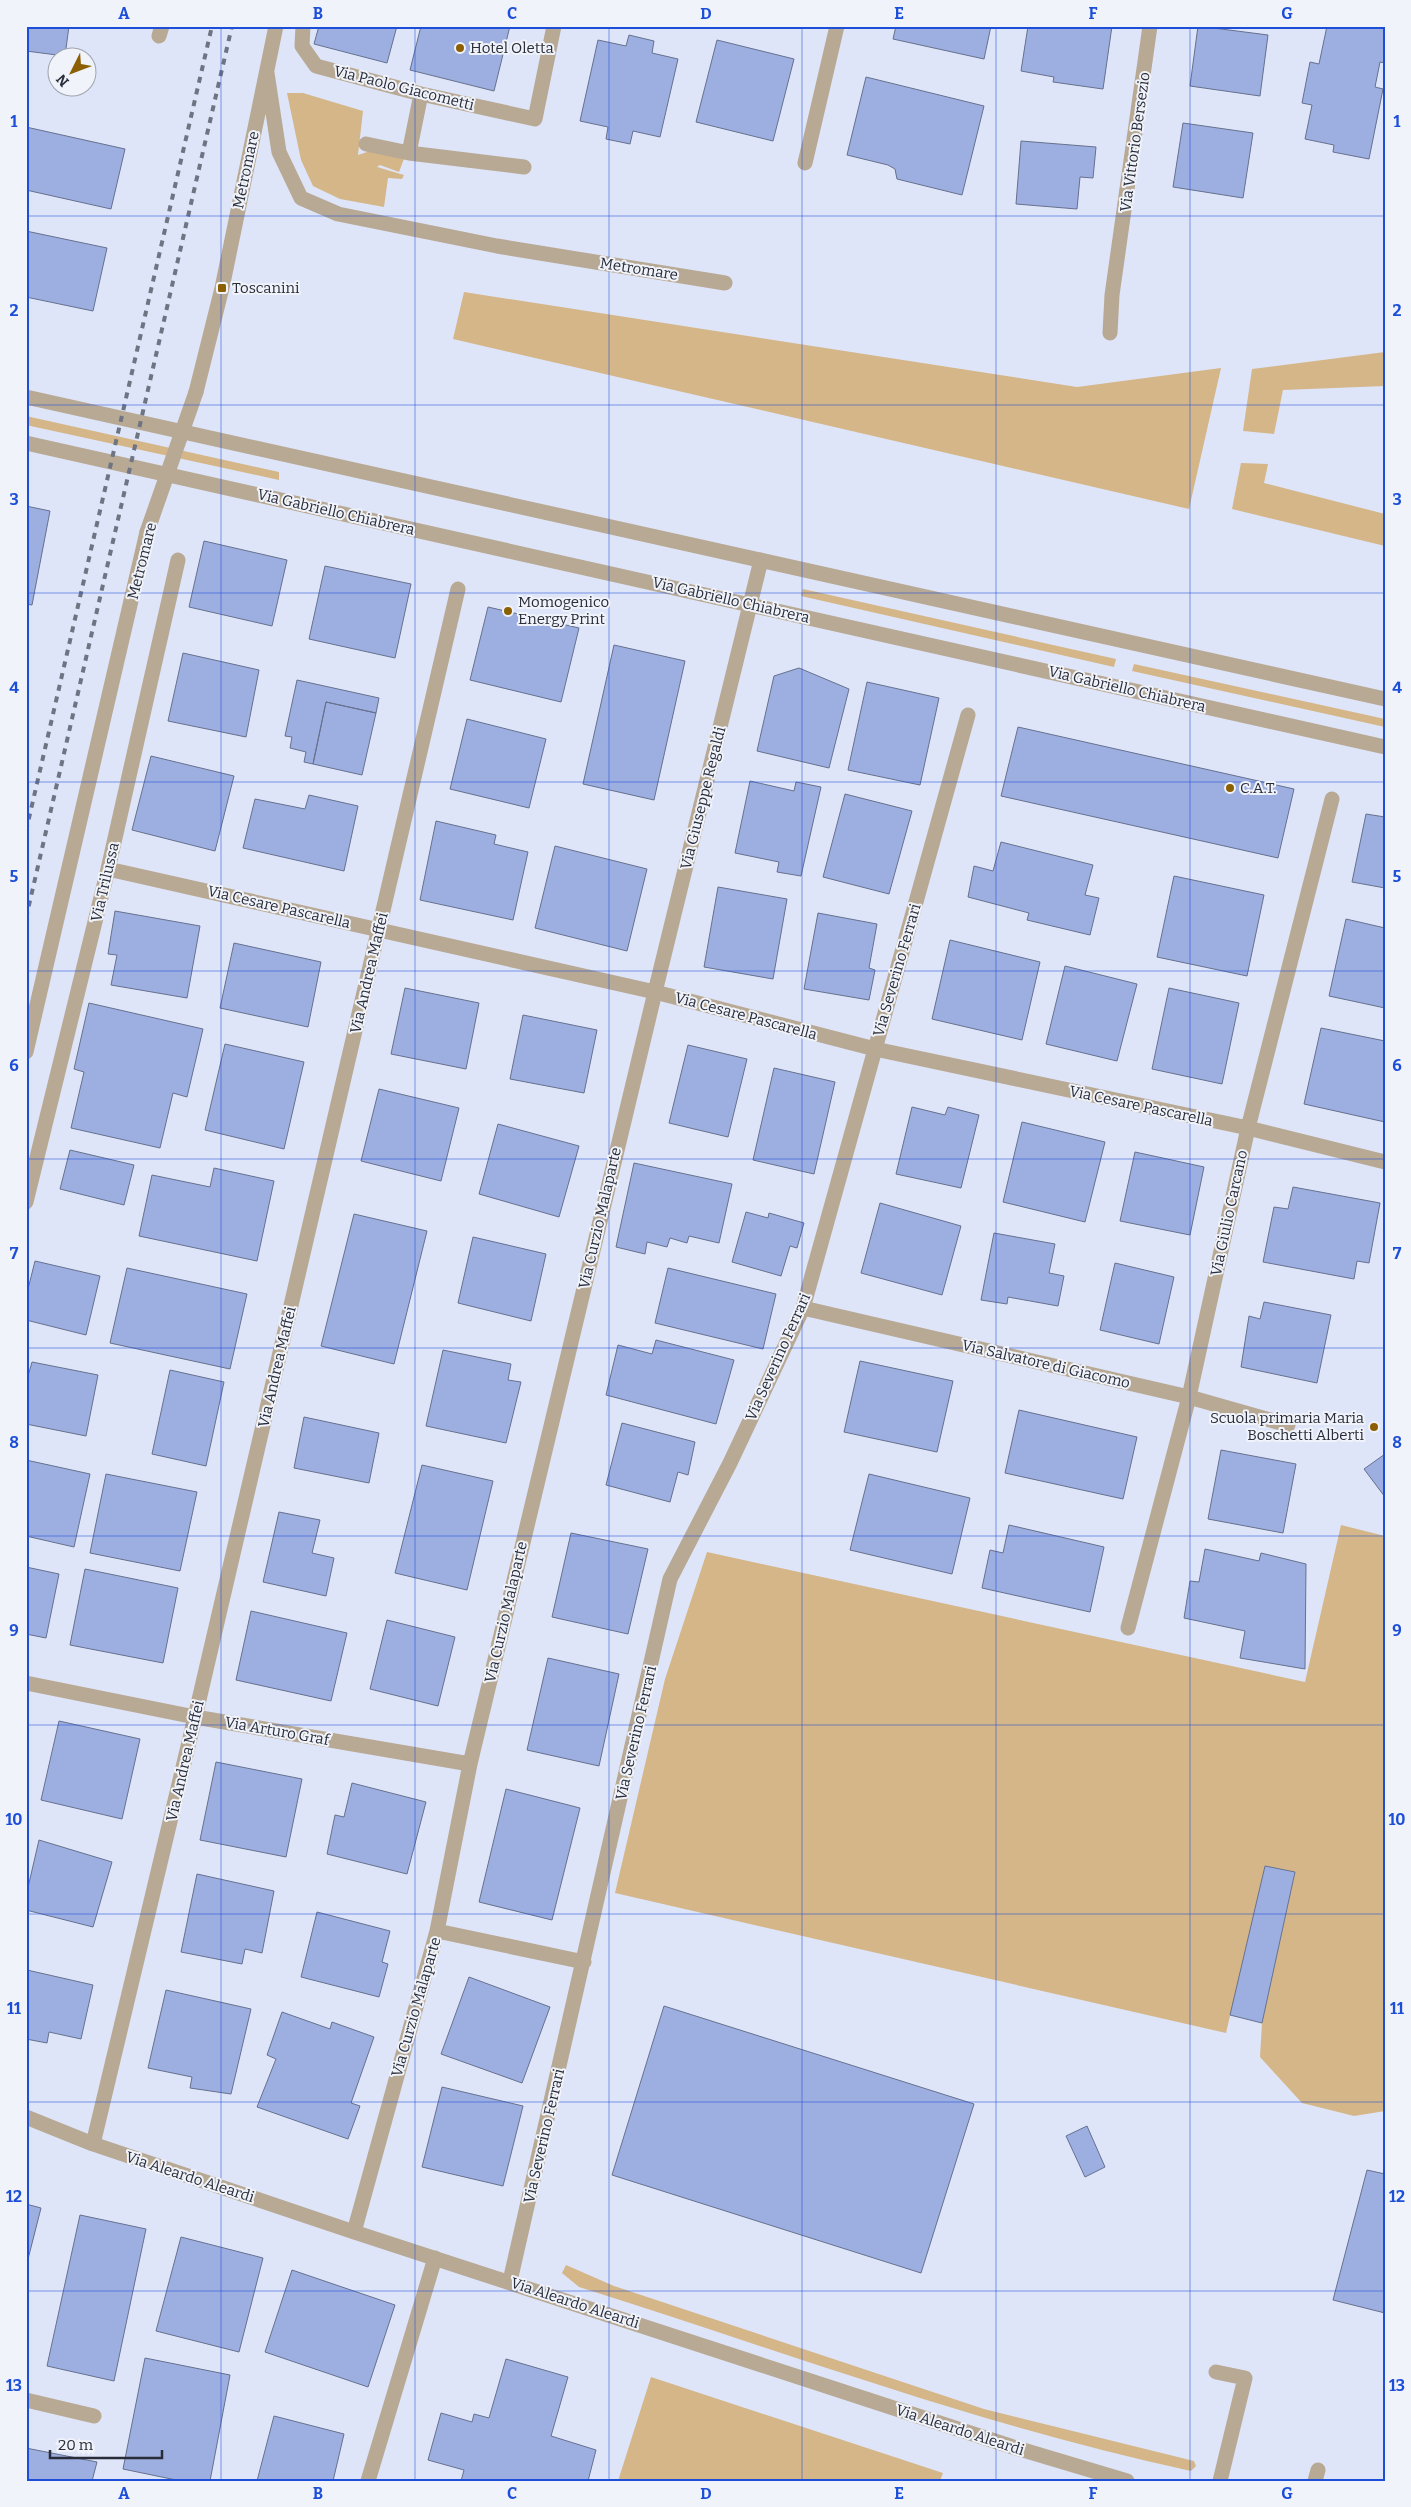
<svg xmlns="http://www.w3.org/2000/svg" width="1411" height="2507" viewBox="0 0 1411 2507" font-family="Bitter,serif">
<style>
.green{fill:#d5b688}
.building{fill:#9daee1;stroke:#66718e}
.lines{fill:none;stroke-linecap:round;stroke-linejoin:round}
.minor{stroke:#b8a994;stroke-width:15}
.rail{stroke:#6f7483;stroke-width:4;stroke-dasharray:6 6;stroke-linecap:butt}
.minor-bridge{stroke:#b8a994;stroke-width:15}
.grid{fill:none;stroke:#1d4ed8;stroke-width:1;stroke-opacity:0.55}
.poi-dot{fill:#8b5f02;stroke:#f0f3f9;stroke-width:2}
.labels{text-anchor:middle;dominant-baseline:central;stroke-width:4;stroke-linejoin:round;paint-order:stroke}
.poi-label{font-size:15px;fill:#292d3a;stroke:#f0f3f9;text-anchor:start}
.street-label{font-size:15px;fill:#292d3a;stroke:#f0f3f9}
.neatline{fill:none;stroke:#1d4ed8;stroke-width:2}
.grid-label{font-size:16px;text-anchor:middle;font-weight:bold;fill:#1d4ed8}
</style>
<rect width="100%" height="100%" fill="#dee5f9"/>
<path class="green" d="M 287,93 L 303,93 L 363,111 L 358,155 L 379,148 L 405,156 L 399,172 L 380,165 L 377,167 L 404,175 L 402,179 L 388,178 L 384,207 L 340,199 L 313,186 L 301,160 Z
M 464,292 L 1077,387 L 1221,368 L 1189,509 L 453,339 Z
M 1385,352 L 1385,386 L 1283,390 L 1274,434 L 1243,431 L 1252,369 Z
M 26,416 L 279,472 L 279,480 L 26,425 Z
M 1241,463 L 1268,464 L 1264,483 L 1385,514 L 1385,546 L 1232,509 Z
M 803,589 L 1116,659 L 1114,667 L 801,596 Z
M 1134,664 L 1385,719 L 1385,727 L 1132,671 Z
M 1341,1525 L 1385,1536 L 1385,2111 L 1354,2116 L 1302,2103 L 1260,2057 L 1262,2023 L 1295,1872 L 1265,1866 L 1226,2033 L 615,1893 L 665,1679 L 707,1552 L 1305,1682 Z
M 566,2265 L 614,2286 L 984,2409 L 1194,2461 L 1196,2466 L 1191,2471 C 982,2426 782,2351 579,2287 L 562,2273 Z
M 651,2377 L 943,2473 L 940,2481 L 618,2481 Z"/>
<path class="building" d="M 26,26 L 69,26 L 65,56 L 26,51 Z
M 319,26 L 397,26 L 387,63 L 314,44 Z
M 421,26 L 510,26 L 494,91 L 410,70 Z
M 896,26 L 991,26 L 984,59 L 893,39 Z
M 1028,26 L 1112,26 L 1103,89 L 1053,82 L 1054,77 L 1021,71 Z
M 1198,26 L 1268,35 L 1260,96 L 1190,86 Z
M 1327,26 L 1385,27 L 1385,63 L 1380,62 L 1375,87 L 1383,89 L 1369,159 L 1333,152 L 1334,145 L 1305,139 L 1312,105 L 1302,103 L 1310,62 L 1319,64 Z
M 629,35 L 654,41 L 652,53 L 678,59 L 660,137 L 633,131 L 630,144 L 606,139 L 608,127 L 580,121 L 598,40 L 626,46 Z
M 717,40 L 794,59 L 773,141 L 696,122 Z
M 866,77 L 984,106 L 962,195 L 897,179 L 895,169 L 888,165 L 847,155 Z
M 1183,123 L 1253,133 L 1243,198 L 1173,187 Z
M 26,127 L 125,149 L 111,209 L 26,190 Z
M 1021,141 L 1096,147 L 1093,178 L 1080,177 L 1077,209 L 1016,204 Z
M 26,231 L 107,248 L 93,311 L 26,297 Z
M 26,506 L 50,511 L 32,605 L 26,604 Z
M 204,541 L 287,560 L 272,626 L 189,607 Z
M 325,566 L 411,584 L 395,658 L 309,639 Z
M 488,607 L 579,628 L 561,702 L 470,680 Z
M 614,645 L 685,661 L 654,800 L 583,784 Z
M 183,653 L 259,670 L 246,737 L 168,721 Z
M 799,668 L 849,689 L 829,768 L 757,751 L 774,676 Z
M 297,680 L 379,698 L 376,713 L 326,702 L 313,764 L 304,762 L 306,752 L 290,748 L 292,737 L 285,736 Z
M 867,682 L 939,698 L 920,785 L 848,770 Z
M 326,702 L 376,713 L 362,775 L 313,764 Z
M 467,719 L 546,739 L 529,808 L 450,789 Z
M 1018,727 L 1294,789 L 1278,858 L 1001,796 Z
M 151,756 L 234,776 L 215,851 L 132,830 Z
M 750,781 L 794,791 L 796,782 L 821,787 L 801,876 L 777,872 L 779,862 L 735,853 Z
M 845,794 L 912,811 L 889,894 L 823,877 Z
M 309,795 L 358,806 L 344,871 L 243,848 L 255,799 L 305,809 Z
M 1366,814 L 1385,817 L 1385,888 L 1352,882 Z
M 436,821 L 496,835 L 494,844 L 528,852 L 513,920 L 420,900 Z
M 1001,842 L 1093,865 L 1085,895 L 1099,898 L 1090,935 L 1027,920 L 1029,913 L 968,897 L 974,866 L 993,871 Z
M 555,846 L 647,869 L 627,951 L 535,928 Z
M 1174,876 L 1264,895 L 1247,976 L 1157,957 Z
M 718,887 L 787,899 L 773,979 L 704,967 Z
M 115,911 L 200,926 L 187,998 L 111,985 L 117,955 L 108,954 Z
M 818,913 L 877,924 L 869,968 L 875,970 L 869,1000 L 804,989 Z
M 1346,919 L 1385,928 L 1385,1008 L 1329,996 Z
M 950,940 L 1040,962 L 1022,1040 L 932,1019 Z
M 234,943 L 321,962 L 308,1027 L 220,1008 Z
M 1065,966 L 1137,984 L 1117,1061 L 1046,1044 Z
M 405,988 L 479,1003 L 466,1069 L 391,1054 Z
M 1169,988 L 1239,1003 L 1222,1084 L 1152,1069 Z
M 89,1003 L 203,1029 L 187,1097 L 173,1093 L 160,1148 L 71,1128 L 84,1072 L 74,1069 Z
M 523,1015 L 597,1030 L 584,1093 L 510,1079 Z
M 1321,1028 L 1385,1041 L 1385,1122 L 1304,1104 Z
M 225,1044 L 304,1062 L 284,1149 L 205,1130 Z
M 688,1045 L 747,1059 L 728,1137 L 669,1123 Z
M 774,1068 L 835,1082 L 814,1174 L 753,1160 Z
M 379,1089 L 459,1108 L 441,1181 L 361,1161 Z
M 912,1107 L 945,1115 L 948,1107 L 979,1115 L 961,1188 L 896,1174 Z
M 1022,1122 L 1105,1142 L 1085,1222 L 1003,1202 Z
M 498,1124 L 579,1146 L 559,1217 L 479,1194 Z
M 70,1150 L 134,1165 L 124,1205 L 60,1189 Z
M 1135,1152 L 1204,1167 L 1190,1235 L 1120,1221 Z
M 634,1163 L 732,1184 L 719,1243 L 689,1236 L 687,1243 L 670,1238 L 667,1247 L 647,1242 L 645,1254 L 616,1247 Z
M 214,1168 L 274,1181 L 257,1261 L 139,1236 L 152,1175 L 210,1187 Z
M 1293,1187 L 1380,1203 L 1369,1263 L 1357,1261 L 1354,1279 L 1263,1262 L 1274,1207 L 1288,1209 Z
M 880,1203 L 961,1226 L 942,1295 L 861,1273 Z
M 746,1212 L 768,1218 L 769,1213 L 804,1223 L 797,1248 L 790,1246 L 781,1276 L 732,1262 Z
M 354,1214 L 427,1231 L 394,1364 L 321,1346 Z
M 994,1233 L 1055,1244 L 1049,1273 L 1064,1276 L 1058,1306 L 1008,1297 L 1007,1304 L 981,1300 Z
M 473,1237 L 546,1254 L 531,1321 L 458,1303 Z
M 35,1261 L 100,1276 L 86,1335 L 26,1320 L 26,1297 Z
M 1115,1263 L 1174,1277 L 1159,1344 L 1100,1330 Z
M 127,1268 L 247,1294 L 230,1369 L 110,1343 Z
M 668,1268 L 776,1294 L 763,1349 L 655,1323 Z
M 1264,1302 L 1331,1315 L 1317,1383 L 1241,1367 L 1249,1316 L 1260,1319 Z
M 656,1340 L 734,1360 L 716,1424 L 606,1395 L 618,1345 L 652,1354 Z
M 443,1350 L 511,1364 L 508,1380 L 521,1382 L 506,1443 L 426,1426 Z
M 860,1361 L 953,1381 L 937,1452 L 844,1432 Z
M 32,1362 L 98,1375 L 86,1436 L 26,1424 L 26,1383 Z
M 170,1370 L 224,1382 L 206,1466 L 152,1454 Z
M 1019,1410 L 1137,1437 L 1123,1499 L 1005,1473 Z
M 304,1417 L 379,1433 L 369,1483 L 294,1468 Z
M 622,1423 L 695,1442 L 688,1475 L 678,1472 L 670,1502 L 606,1485 Z
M 1221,1450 L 1296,1464 L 1283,1533 L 1208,1519 Z
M 1385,1454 L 1385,1497 L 1364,1469 Z
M 26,1460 L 90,1474 L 74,1547 L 26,1536 Z
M 422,1465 L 493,1481 L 467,1590 L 395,1573 Z
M 106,1474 L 197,1492 L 180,1571 L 90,1553 Z
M 869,1474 L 970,1498 L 952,1574 L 850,1550 Z
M 279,1512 L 320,1520 L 312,1553 L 334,1558 L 326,1596 L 263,1582 Z
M 1009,1525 L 1104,1547 L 1090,1612 L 982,1588 L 990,1550 L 1003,1553 Z
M 571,1533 L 648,1549 L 628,1634 L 552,1617 Z
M 1205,1549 L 1259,1561 L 1261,1553 L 1306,1564 L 1305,1669 L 1240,1658 L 1245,1631 L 1184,1618 L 1190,1581 L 1199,1582 Z
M 26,1567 L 59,1574 L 46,1638 L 26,1634 Z
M 85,1569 L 178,1588 L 163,1663 L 70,1645 Z
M 251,1611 L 347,1633 L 331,1701 L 236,1680 Z
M 387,1620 L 455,1637 L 438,1706 L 370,1689 Z
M 548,1658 L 619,1674 L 599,1766 L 527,1750 Z
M 59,1721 L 140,1739 L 122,1819 L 41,1800 Z
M 216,1762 L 302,1779 L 286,1857 L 200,1840 Z
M 352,1783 L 426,1802 L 407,1874 L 327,1854 L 335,1815 L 344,1817 Z
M 506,1789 L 580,1808 L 552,1920 L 479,1902 Z
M 39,1840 L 112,1862 L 93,1927 L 26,1910 L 26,1896 Z
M 1265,1866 L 1295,1872 L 1262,2023 L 1230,2015 Z
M 197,1874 L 274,1891 L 262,1953 L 245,1949 L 242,1964 L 181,1952 Z
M 317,1912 L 390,1931 L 382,1962 L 388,1964 L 379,1997 L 301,1977 Z
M 27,1970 L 93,1985 L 81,2039 L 49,2032 L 47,2043 L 26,2039 Z
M 469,1977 L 550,2007 L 522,2083 L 441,2054 Z
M 166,1990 L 251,2009 L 231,2094 L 190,2088 L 192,2077 L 148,2068 Z
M 664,2006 L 974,2104 L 921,2273 L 612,2175 Z
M 282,2012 L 330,2029 L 332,2022 L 374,2037 L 351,2103 L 360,2106 L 348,2139 L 257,2107 L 276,2059 L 267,2055 Z
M 442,2087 L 523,2106 L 503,2186 L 422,2167 Z
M 1087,2126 L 1105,2167 L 1085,2177 L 1066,2136 Z
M 1367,2170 L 1385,2174 L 1385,2313 L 1333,2300 Z
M 26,2204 L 41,2208 L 26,2267 Z
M 80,2215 L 146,2229 L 114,2381 L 47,2366 Z
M 181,2237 L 263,2258 L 239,2352 L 156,2331 Z
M 292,2270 L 395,2305 L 368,2387 L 265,2352 Z
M 145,2358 L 230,2375 L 210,2481 L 181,2481 L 123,2469 Z
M 506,2359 L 568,2377 L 551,2436 L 596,2450 L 588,2481 L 461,2481 L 464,2470 L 428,2460 L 441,2413 L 472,2422 L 474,2414 L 489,2418 Z
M 274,2416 L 344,2434 L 333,2481 L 257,2481 Z
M 26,2448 L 97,2462 L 92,2481 L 26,2481 Z"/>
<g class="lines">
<path class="minor" d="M 303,26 L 302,46 L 316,66 L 421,94 L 535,119 L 554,26
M 159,36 L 162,26
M 267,73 L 279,152 L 301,198 L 338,214 L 497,246 L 725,283
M 366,144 L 409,153 L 524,167
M 409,153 L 421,94
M 805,163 L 837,26
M 1110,333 L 1112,295 L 1150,26
M 196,392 L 222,288 L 276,26
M 26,397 L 1385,699
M 26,443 L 1385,747
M 108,869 L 655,992 L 875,1049 L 1248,1128 L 1385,1162
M 26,1052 L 147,532
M 26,1202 L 108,869 L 178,560
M 803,1308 L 1189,1397 L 1288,1425
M 1128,1628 L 1189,1397 L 1248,1128 L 1332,799
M 26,1683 L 195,1717 L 470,1764
M 437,1931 L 584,1962
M 26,2117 L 93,2144 L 354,2232 L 1013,2447 L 1127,2481
M 93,2144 L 195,1717 L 458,589
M 354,2232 L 437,1931 L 470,1764 L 655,992 L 761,560
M 510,2281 L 670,1579 L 730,1463 L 803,1308 L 968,715
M 1216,2372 L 1245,2378 L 1220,2481
M 26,2400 L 94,2416
M 368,2481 L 435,2258
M 1315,2481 L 1318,2470"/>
<path class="rail" d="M 26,831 L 212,26
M 26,918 L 232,26"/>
<path class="minor-bridge" d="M 147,532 L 196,392"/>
</g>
<path class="grid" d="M 221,26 L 221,2481M 415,26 L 415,2481M 609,26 L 609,2481M 802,26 L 802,2481M 996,26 L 996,2481M 1190,26 L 1190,2481M 26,216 L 1385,216M 26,405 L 1385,405M 26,593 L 1385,593M 26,782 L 1385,782M 26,971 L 1385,971M 26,1159 L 1385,1159M 26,1348 L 1385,1348M 26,1536 L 1385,1536M 26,1725 L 1385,1725M 26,1914 L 1385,1914M 26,2102 L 1385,2102M 26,2291 L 1385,2291"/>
<g class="poi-dot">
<circle cx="460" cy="48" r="5"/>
<rect x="217" y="283" width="10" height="10" rx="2.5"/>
<circle cx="508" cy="611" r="5"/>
<circle cx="1230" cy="788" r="5"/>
<circle cx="1374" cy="1427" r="5"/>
</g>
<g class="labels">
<g class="poi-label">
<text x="470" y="48">Hotel Oletta</text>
<text x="232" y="288">Toscanini</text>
<text x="518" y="602">Momogenico<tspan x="518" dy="17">Energy Print</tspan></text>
<text x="1240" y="788">C.A.T.</text>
<text x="1364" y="1418" text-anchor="end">Scuola primaria Maria<tspan x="1364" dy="17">Boschetti Alberti</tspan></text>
</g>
<g class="street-label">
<text transform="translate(404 88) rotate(14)">Via Paolo Giacometti</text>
<text transform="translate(1135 142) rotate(-82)">Via Vittorio Bersezio</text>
<text transform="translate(246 170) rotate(-78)">Metromare</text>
<text transform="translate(639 269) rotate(9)">Metromare</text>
<text transform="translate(336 512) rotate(13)">Via Gabriello Chiabrera</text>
<text transform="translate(142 561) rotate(-76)">Metromare</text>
<text transform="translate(731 600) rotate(13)">Via Gabriello Chiabrera</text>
<text transform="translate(1127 689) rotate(13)">Via Gabriello Chiabrera</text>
<text transform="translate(703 798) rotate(-76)">Via Giuseppe Regaldi</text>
<text transform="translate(105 882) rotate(-77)">Via Trilussa</text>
<text transform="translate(279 907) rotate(13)">Via Cesare Pascarella</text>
<text transform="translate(897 970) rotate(-74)">Via Severino Ferrari</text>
<text transform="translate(369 973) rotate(-77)">Via Andrea Maffei</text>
<text transform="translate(746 1016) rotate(15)">Via Cesare Pascarella</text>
<text transform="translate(1141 1106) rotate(12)">Via Cesare Pascarella</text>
<text transform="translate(1229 1213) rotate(-78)">Via Giulio Carcano</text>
<text transform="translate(600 1218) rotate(-77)">Via Curzio Malaparte</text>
<text transform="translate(778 1357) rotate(-66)">Via Severino Ferrari</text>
<text transform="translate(1046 1364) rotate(13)">Via Salvatore di Giacomo</text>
<text transform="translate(277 1367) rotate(-77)">Via Andrea Maffei</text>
<text transform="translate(506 1612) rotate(-77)">Via Curzio Malaparte</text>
<text transform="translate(277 1731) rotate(10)">Via Arturo Graf</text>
<text transform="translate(636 1733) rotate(-77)">Via Severino Ferrari</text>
<text transform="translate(185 1761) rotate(-77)">Via Andrea Maffei</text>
<text transform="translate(416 2007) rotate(-74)">Via Curzio Malaparte</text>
<text transform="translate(544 2136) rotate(-77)">Via Severino Ferrari</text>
<text transform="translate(190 2177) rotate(18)">Via Aleardo Aleardi</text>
<text transform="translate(575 2303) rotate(18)">Via Aleardo Aleardi</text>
<text transform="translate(960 2430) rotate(18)">Via Aleardo Aleardi</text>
</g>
</g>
<rect width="1411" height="2507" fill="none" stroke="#f0f3f9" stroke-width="55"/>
<g transform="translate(72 72) rotate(228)"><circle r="24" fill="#f0f3f9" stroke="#a0a4ad"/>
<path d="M0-4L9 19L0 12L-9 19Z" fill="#8b5f02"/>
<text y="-8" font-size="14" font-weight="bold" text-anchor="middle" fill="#292d3a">N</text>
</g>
<path d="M50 2450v8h112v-8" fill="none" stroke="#292d3a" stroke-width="2.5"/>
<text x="58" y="2450" font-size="15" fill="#292d3a" stroke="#f0f3f9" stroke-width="4" paint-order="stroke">20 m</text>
<rect x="28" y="28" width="1356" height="2452" class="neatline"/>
<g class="grid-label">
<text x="124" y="19">A</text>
<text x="318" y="19">B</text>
<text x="512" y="19">C</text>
<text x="706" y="19">D</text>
<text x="899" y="19">E</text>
<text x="1093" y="19">F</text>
<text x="1287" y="19">G</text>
<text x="14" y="127">1</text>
<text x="1397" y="127">1</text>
<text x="14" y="316">2</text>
<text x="1397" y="316">2</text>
<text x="14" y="505">3</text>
<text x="1397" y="505">3</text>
<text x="14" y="693">4</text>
<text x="1397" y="693">4</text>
<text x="14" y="882">5</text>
<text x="1397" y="882">5</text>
<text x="14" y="1071">6</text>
<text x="1397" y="1071">6</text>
<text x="14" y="1259">7</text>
<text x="1397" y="1259">7</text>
<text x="14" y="1448">8</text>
<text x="1397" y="1448">8</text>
<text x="14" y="1636">9</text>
<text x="1397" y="1636">9</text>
<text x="14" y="1825">10</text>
<text x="1397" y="1825">10</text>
<text x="14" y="2014">11</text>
<text x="1397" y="2014">11</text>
<text x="14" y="2202">12</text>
<text x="1397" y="2202">12</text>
<text x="14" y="2391">13</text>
<text x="1397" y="2391">13</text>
<text x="124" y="2499">A</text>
<text x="318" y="2499">B</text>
<text x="512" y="2499">C</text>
<text x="706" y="2499">D</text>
<text x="899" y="2499">E</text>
<text x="1093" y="2499">F</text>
<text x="1287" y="2499">G</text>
</g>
</svg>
